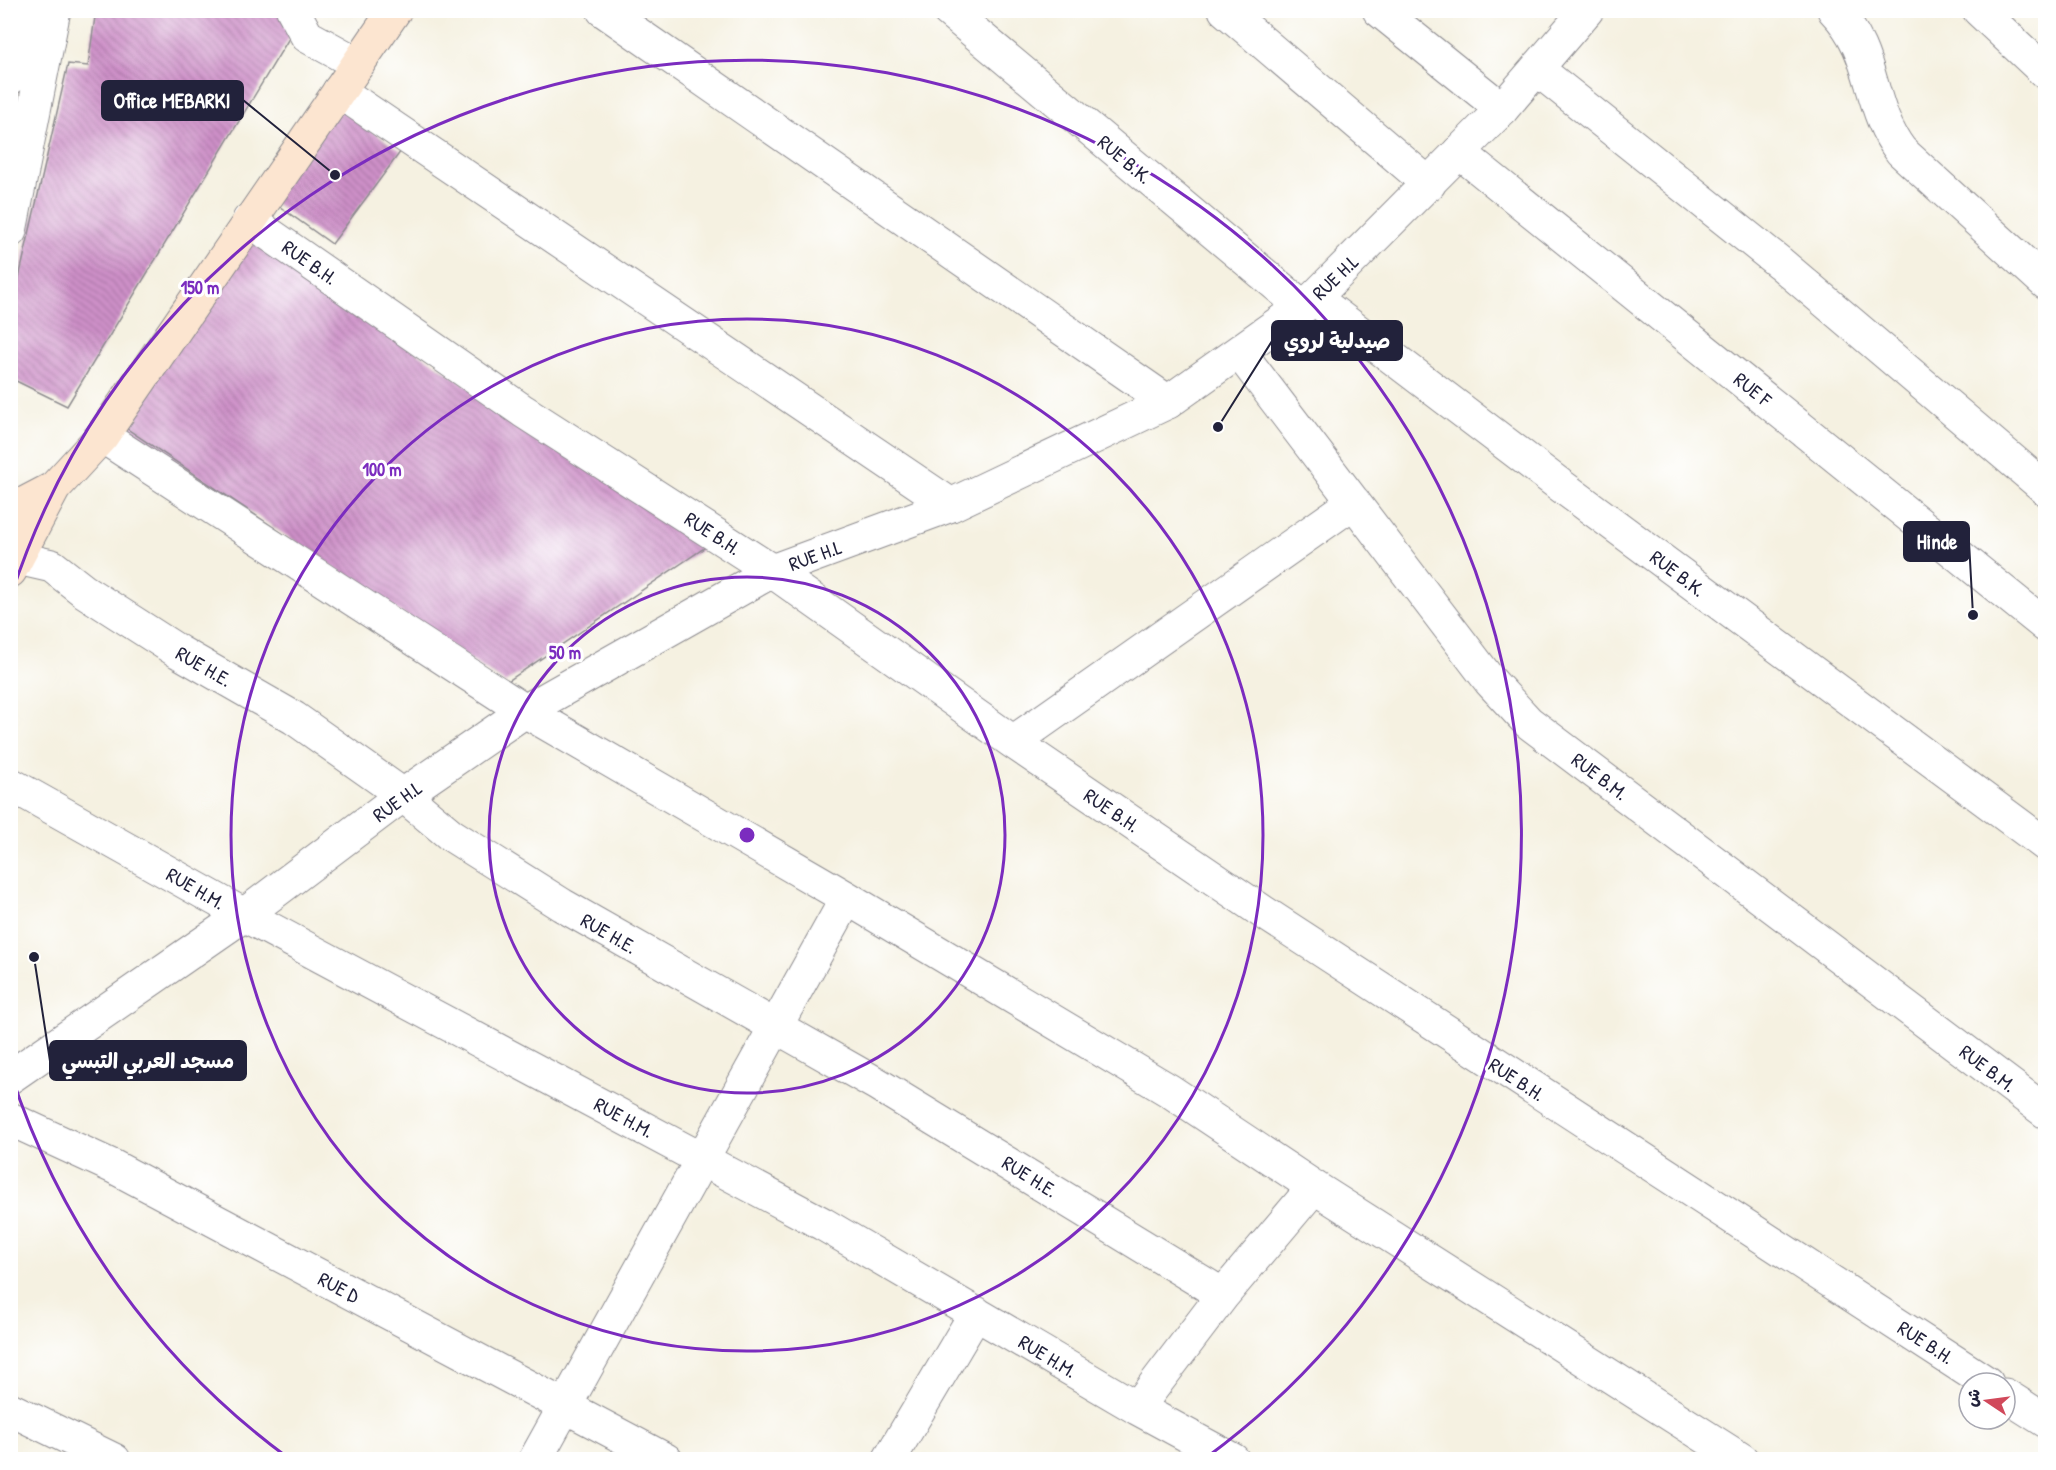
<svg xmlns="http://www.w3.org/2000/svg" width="2056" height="1470" viewBox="0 0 2056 1470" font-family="'Patrick Hand','Playpen Sans Arabic',sans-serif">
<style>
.building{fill:url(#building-back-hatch)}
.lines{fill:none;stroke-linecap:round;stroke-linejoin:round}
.minor-casing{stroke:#8c8a8e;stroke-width:35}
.tertiary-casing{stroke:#8c8a8e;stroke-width:35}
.secondary-casing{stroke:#8c8a8e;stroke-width:35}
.minor{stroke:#fff;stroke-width:33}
.tertiary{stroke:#fff;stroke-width:33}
.secondary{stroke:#fce5d0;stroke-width:33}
.ring{fill:none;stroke:#7b2cbf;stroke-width:3}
.labels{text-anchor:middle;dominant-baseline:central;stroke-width:6;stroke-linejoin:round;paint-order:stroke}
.street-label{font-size:20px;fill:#22223b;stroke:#fff}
.centre{fill:#7b2cbf;stroke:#fff;stroke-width:3}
.ring-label{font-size:18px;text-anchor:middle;font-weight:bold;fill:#7b2cbf;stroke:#fff;stroke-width:6;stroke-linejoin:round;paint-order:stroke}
.leader{fill:none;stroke:#22223b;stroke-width:2}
.callout-dot{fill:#22223b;stroke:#fff;stroke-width:2}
.callout{fill:#22223b;stroke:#22223b;stroke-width:2}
.callout-label{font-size:21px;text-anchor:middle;font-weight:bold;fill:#fff}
</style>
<defs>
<pattern id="building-back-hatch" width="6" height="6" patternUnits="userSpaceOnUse" patternTransform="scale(1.5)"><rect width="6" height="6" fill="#ce90c8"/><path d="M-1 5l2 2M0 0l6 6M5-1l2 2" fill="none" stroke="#a775a4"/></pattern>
</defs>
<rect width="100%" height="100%" fill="#fff"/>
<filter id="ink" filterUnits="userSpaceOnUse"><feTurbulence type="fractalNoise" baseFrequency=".0167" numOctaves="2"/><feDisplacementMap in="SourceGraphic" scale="12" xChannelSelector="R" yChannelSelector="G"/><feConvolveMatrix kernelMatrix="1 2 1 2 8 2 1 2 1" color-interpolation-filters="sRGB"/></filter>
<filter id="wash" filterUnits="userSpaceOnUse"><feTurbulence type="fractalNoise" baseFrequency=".008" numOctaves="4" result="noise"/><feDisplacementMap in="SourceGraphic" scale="24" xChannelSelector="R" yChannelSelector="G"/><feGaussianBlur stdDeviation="1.35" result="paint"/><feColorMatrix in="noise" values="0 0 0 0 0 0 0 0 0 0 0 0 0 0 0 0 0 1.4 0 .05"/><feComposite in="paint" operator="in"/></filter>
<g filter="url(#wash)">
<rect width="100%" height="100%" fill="#f5f1e1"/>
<g id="blocks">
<path class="building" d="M 96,10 L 283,10 L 294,30 L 67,406 L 10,378 L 10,317 L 68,64 L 88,66 Z
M 334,105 L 401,151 L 332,244 L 269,199 Z
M 248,239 L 707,546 L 505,683 L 120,424 Z"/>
</g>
</g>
<g filter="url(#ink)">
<use href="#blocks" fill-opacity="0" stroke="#8c8a8e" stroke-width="1.5"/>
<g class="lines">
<defs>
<path id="minor" d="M 293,10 L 307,36 L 358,64
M 603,10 L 1168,402
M 948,10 L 1303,307
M 1225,10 L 1429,184
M 1379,10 L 1502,109
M 1834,10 C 1877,54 1866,105 1901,151 L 2046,283
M 1979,10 L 2046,73
M 1537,69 L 1780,263 L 2046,489
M 339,91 L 951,505
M 1459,152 L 2046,626
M 249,220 L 523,411 L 772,571 L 1013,742 L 1263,912 L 1987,1383
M 1314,298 L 1560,485 L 2046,845
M 1240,353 L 1490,681 L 1528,722 L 2046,1112
M 102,436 L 525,711 L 847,898 L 1170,1091 L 1314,1187 L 1742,1460
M 17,558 L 52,566 L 84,591 L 179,652 L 294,718 L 403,795 L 451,835 L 562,905 L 877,1084 L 1223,1295
M 1013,742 L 1354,502
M 10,784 L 244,915 L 823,1224 L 1137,1408 L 1233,1460
M 2005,1395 L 2046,1421
M 1137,1408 L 1223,1295 L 1314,1187
M 10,1409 L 114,1460
M 535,1460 L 847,898
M 889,1460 L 976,1313"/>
<path id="tertiary" d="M 10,78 L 23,10
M 10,231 L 54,10
M 10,1077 L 244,915 L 403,795 L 525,711 L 772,571 L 951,505 L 1168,402 L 1314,298 L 1502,109 L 1587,10
M 10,1119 L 114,1167 L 666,1460"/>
<path id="secondary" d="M 10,511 L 54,488
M 10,571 L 54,488 L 102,436 L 395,10"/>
</defs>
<use href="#minor" class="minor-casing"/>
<use href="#tertiary" class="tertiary-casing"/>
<use href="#secondary" class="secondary-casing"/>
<use href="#minor" class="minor"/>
<use href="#tertiary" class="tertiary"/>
<use href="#secondary" class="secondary"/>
</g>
</g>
<g class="ring">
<circle cx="747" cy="835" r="258"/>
<circle cx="747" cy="835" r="516"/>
<path d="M287 1457A774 774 0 0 1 11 1074M11 596A774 774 0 1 1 1207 1457"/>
</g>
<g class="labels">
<g class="street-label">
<text transform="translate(1125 159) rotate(40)">RUE B.K.</text>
<text transform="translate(310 262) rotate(35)">RUE B.H.</text>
<text transform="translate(1335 277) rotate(-44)">RUE H.L</text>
<text transform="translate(1753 389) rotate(39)">RUE F</text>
<text transform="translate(713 533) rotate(33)">RUE B.H.</text>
<text transform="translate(815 555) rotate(-20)">RUE H.L</text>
<text transform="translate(1678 573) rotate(37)">RUE B.K.</text>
<text transform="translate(204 666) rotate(30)">RUE H.E.</text>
<text transform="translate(1600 776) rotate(37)">RUE B.M.</text>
<text transform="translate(397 801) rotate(-36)">RUE H.L</text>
<text transform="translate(1112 810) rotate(34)">RUE B.H.</text>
<text transform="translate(196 888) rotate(30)">RUE H.M.</text>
<text transform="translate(609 933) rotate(30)">RUE H.E.</text>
<text transform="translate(1988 1068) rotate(37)">RUE B.M.</text>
<text transform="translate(1517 1079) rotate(33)">RUE B.H.</text>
<text transform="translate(624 1117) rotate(28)">RUE H.M.</text>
<text transform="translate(1030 1176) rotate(32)">RUE H.E.</text>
<text transform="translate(339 1287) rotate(28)">RUE D</text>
<text transform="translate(1926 1342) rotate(33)">RUE B.H.</text>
<text transform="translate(1048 1356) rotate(31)">RUE H.M.</text>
</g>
</g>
<circle cx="747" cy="835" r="9" class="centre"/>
<g class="ring-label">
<text x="200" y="294">150 m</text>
<text x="382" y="476">100 m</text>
<text x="565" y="659">50 m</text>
</g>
<path class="leader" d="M335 175L243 100M1218 427L1272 341M1973 615L1969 542M34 957L50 1061"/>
<g class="callout-dot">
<circle cx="335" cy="175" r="6"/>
<circle cx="1218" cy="427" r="6"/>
<circle cx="1973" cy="615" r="6"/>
<circle cx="34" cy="957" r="6"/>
</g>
<g class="callout">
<rect x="102" y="81" width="141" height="39" rx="6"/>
<rect x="1272" y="321" width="130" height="39" rx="6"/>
<rect x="1904" y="522" width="65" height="39" rx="6"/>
<rect x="50" y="1041" width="196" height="39" rx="6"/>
</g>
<g class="callout-label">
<text x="172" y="108">Office MEBARKI</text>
<text x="1337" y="348">صيدلية لروي</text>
<text x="1937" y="549">Hinde</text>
<text x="148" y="1068">مسجد العربي التبسي</text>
</g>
<rect width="2056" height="1470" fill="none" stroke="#fff" stroke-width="36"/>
<g transform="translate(1987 1401) rotate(283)"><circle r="28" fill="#ffffff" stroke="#a7a7b1" stroke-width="1.5"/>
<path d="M0-4.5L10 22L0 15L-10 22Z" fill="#d1495b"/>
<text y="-9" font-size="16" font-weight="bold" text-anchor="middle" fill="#22223b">ش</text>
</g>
</svg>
